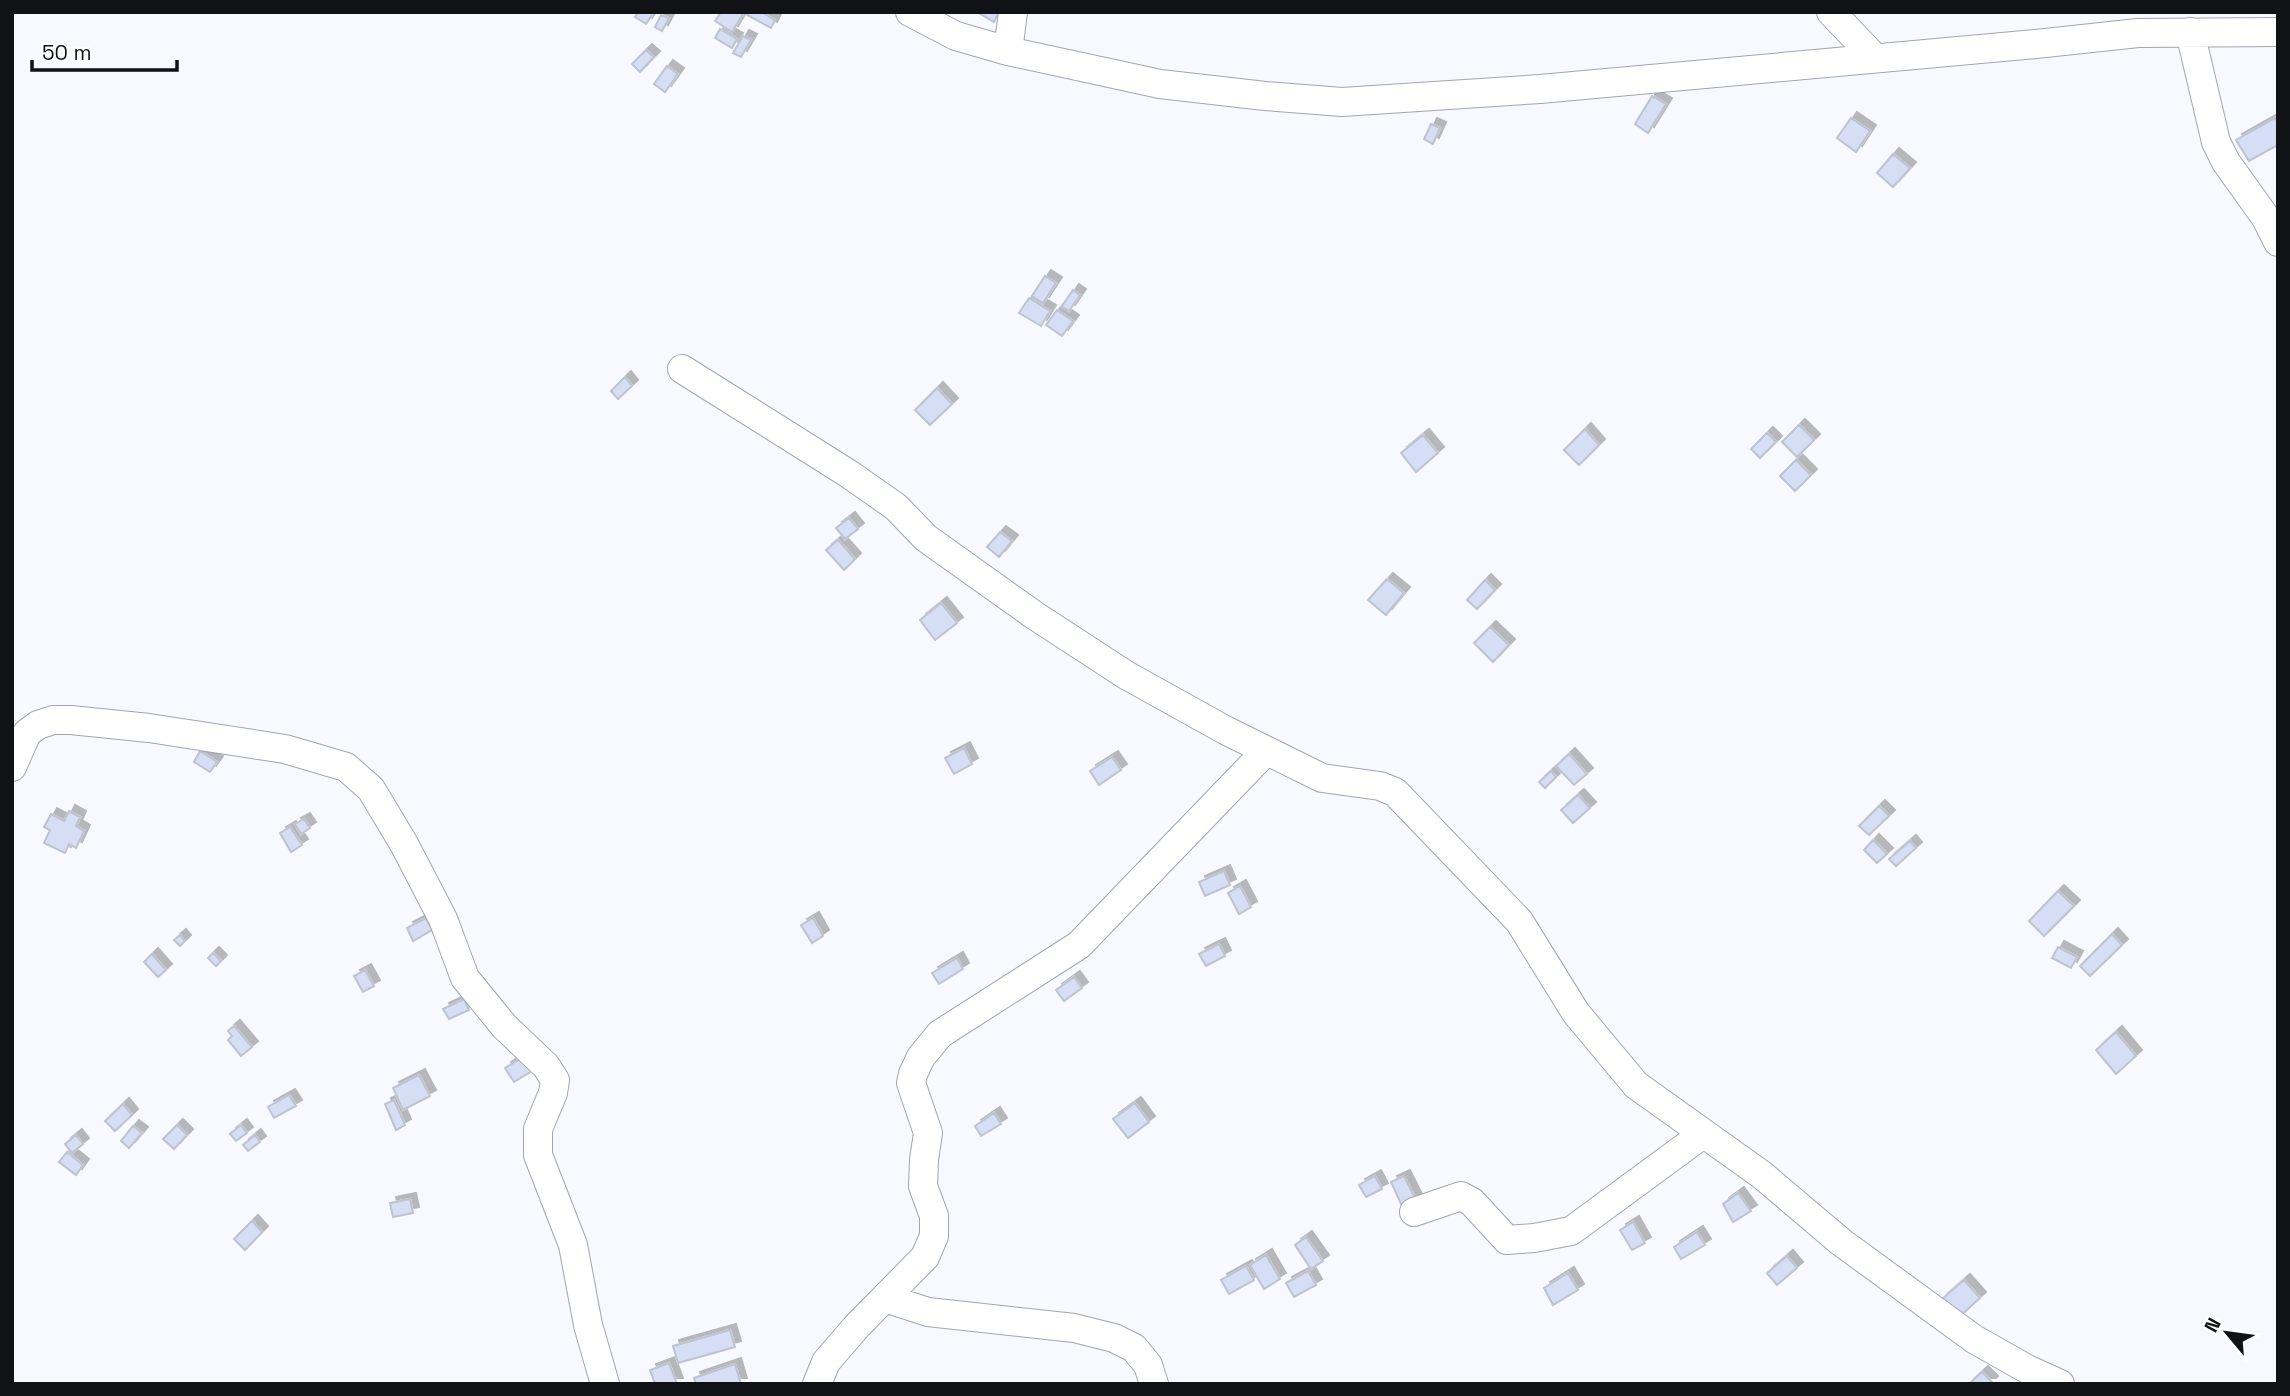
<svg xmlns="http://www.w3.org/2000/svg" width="2290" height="1396" viewBox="0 0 2290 1396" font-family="'Space Grotesk',sans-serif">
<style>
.building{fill:#d5def5;stroke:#bfc3cf;stroke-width:2;filter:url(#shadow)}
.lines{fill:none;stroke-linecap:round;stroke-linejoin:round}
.minor-casing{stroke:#a0a5b0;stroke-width:30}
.minor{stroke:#fff;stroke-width:28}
</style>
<defs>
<filter id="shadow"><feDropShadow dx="6" dy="-6" stdDeviation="0" flood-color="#0004"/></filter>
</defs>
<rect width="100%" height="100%" fill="#f7f9fe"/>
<path class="building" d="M 638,12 L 654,12 L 646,24 L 635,17 Z
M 721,12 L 744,12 L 732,32 L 715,21 Z
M 749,12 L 761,12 L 775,20 L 771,28 L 747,15 Z
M 977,12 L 999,12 L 994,22 Z
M 661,15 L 669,18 L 662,31 L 655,27 Z
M 720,29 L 737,39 L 732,48 L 715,38 Z
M 743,36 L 751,40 L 741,57 L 733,53 Z
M 646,50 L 654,57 L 640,72 L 632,64 Z
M 667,66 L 678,74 L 665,92 L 654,84 Z
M 1652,96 L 1666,104 L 1648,133 L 1635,124 Z
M 1851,118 L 1870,131 L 1856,152 L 1837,138 Z
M 2275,118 L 2278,122 L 2278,145 L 2249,161 L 2236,140 Z
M 1431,124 L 1440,128 L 1433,144 L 1424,139 Z
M 1893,154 L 1910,168 L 1893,187 L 1877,173 Z
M 1045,276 L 1056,283 L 1043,303 L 1032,296 Z
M 1073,290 L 1080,295 L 1069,311 L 1062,306 Z
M 1029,298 L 1050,311 L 1041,326 L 1019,313 Z
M 1057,310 L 1073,321 L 1062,336 L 1046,325 Z
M 625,377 L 632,386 L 618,399 L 611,391 Z
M 937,388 L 952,404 L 930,425 L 915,410 Z
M 1799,425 L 1814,440 L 1797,457 L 1782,442 Z
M 1585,429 L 1599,445 L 1579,465 L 1564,450 Z
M 1767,433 L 1776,442 L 1760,458 L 1751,449 Z
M 1423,435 L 1438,453 L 1416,472 L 1401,453 Z
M 1796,460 L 1811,475 L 1795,491 L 1780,476 Z
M 849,518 L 858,529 L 845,539 L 836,528 Z
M 1000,532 L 1012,541 L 999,557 L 987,547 Z
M 838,540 L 855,559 L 844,570 L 826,550 Z
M 1387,579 L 1404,593 L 1386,615 L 1368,600 Z
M 1485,580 L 1495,590 L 1477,609 L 1467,600 Z
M 941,603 L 957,623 L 935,640 L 920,620 Z
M 1490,627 L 1509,645 L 1493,662 L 1474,643 Z
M 964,748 L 972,764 L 954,774 L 945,758 Z
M 200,751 L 217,762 L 210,772 L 194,762 Z
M 1569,754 L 1587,774 L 1574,785 L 1556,766 Z
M 1112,757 L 1121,770 L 1099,785 L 1090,771 Z
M 1551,771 L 1556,777 L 1545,788 L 1539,782 Z
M 1578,795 L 1590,808 L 1573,823 L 1561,810 Z
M 1879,806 L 1889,816 L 1869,835 L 1859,826 Z
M 69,811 L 80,817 L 76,826 L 84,831 L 76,848 L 69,844 L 65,853 L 44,843 L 50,830 L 44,827 L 51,814 L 64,821 Z
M 304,819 L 310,828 L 301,834 L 295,824 Z
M 290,827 L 302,845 L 291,852 L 280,833 Z
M 1873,840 L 1887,854 L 1877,863 L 1864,850 Z
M 1910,841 L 1916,848 L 1896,866 L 1889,859 Z
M 1224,871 L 1230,885 L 1205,896 L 1199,882 Z
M 1240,886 L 1251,907 L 1239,914 L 1228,893 Z
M 2058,891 L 2074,906 L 2044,936 L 2029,921 Z
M 426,918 L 432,930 L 413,941 L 407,928 Z
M 813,918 L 823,936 L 812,943 L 801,925 Z
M 2112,934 L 2122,945 L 2090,976 L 2080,966 Z
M 180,935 L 185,941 L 180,946 L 174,940 Z
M 1219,944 L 1225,956 L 1206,966 L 1199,954 Z
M 2058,947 L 2077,957 L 2071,968 L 2052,958 Z
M 213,953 L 221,961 L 216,966 L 208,958 Z
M 152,954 L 166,970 L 158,977 L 144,962 Z
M 957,958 L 963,969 L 939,984 L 932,973 Z
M 365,970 L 374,986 L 363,992 L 354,976 Z
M 1074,977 L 1082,988 L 1064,1001 L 1056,990 Z
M 464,999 L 469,1010 L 449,1019 L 443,1009 Z
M 234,1026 L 252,1047 L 241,1056 L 228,1040 L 232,1036 L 228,1031 Z
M 2116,1032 L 2136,1056 L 2116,1074 L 2096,1050 Z
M 525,1056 L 534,1070 L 514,1082 L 505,1068 Z
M 419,1075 L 430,1096 L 403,1110 L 393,1088 Z
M 289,1095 L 296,1106 L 274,1118 L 268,1107 Z
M 394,1100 L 405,1125 L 396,1130 L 385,1104 Z
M 1135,1103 L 1149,1122 L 1128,1138 L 1113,1119 Z
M 123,1104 L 132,1115 L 115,1131 L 105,1121 Z
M 994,1113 L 1001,1124 L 981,1136 L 975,1126 Z
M 177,1125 L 187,1135 L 174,1149 L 163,1139 Z
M 241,1125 L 247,1133 L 236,1141 L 230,1134 Z
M 133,1126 L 142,1133 L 129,1148 L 121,1141 Z
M 76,1135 L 83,1144 L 72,1153 L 65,1144 Z
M 255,1135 L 260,1142 L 248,1151 L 243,1145 Z
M 67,1152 L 83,1165 L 76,1175 L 59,1162 Z
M 1375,1176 L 1382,1189 L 1366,1197 L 1359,1185 Z
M 1404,1176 L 1416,1200 L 1402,1206 L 1391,1182 Z
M 1738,1193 L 1751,1211 L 1733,1222 L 1723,1204 Z
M 410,1199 L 413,1213 L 393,1217 L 390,1203 Z
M 252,1221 L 262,1232 L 245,1250 L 234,1239 Z
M 1633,1222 L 1645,1243 L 1632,1250 L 1620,1230 Z
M 1697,1232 L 1705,1245 L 1681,1259 L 1674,1247 Z
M 1306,1237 L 1323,1261 L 1311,1269 L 1295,1245 Z
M 1266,1255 L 1280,1279 L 1264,1289 L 1250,1265 Z
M 1787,1256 L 1797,1268 L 1777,1285 L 1767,1273 Z
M 1246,1266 L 1254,1280 L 1229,1294 L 1221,1280 Z
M 1308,1271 L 1316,1285 L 1294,1297 L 1286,1283 Z
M 1568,1273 L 1578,1290 L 1553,1305 L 1544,1288 Z
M 1964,1280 L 1980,1298 L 1958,1318 L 1942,1299 Z
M 730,1330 L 735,1347 L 678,1363 L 673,1346 Z
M 669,1363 L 677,1384 L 655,1384 L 650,1370 Z
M 735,1364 L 741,1384 L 696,1384 L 694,1378 Z
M 1982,1372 L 1992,1382 L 1990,1384 L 1969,1384 Z"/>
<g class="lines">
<defs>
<path id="minor" d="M 910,12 L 956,36 L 1008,51 L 1160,84 L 1265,96 L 1342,102 L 1540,89 L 2036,44 L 2138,33 L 2278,32
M 1831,12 L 1875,58
M 2190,32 L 2216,142 L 2226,162 L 2266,218 L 2278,242
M 1008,51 L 1013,12
M 682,369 L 849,474 L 896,507 L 926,538 L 1034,615 L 1126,675 L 1225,730 L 1322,778 L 1380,786 L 1395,792 L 1519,921 L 1576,1013 L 1636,1085 L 1762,1175 L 1841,1242 L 1974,1339 L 2027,1369 L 2060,1384
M 12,767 L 27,733 L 38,725 L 53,720 L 71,720 L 149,728 L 285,749 L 346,767 L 371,789 L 404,844 L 443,919 L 465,978 L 504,1026 L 546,1066 L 555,1080 L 553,1093 L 538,1129 L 538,1155 L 573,1245 L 588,1325 L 605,1384
M 1414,1212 L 1461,1196 L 1472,1202 L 1507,1240 L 1534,1238 L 1571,1231 L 1703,1134
M 885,1298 L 928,1312 L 1074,1328 L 1114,1338 L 1134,1348 L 1148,1365 L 1154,1384
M 817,1384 L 826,1362 L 857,1326 L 925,1257 L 934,1236 L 934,1216 L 923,1186 L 924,1160 L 928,1133 L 911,1083 L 913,1074 L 921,1057 L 940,1034 L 1079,945 L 1266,751"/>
</defs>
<use href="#minor" class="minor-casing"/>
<use href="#minor" class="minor"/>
</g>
<rect width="2290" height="1396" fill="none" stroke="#111216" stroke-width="28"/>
<g transform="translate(2227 1333) rotate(299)" stroke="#ffffff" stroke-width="5" paint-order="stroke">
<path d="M0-5L12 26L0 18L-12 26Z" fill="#111216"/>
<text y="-10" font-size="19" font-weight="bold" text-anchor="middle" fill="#111216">N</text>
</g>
<path d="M32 60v10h145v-10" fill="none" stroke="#111216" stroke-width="3.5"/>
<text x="42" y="60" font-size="21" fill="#111216" stroke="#ffffff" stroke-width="5" paint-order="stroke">50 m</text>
</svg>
